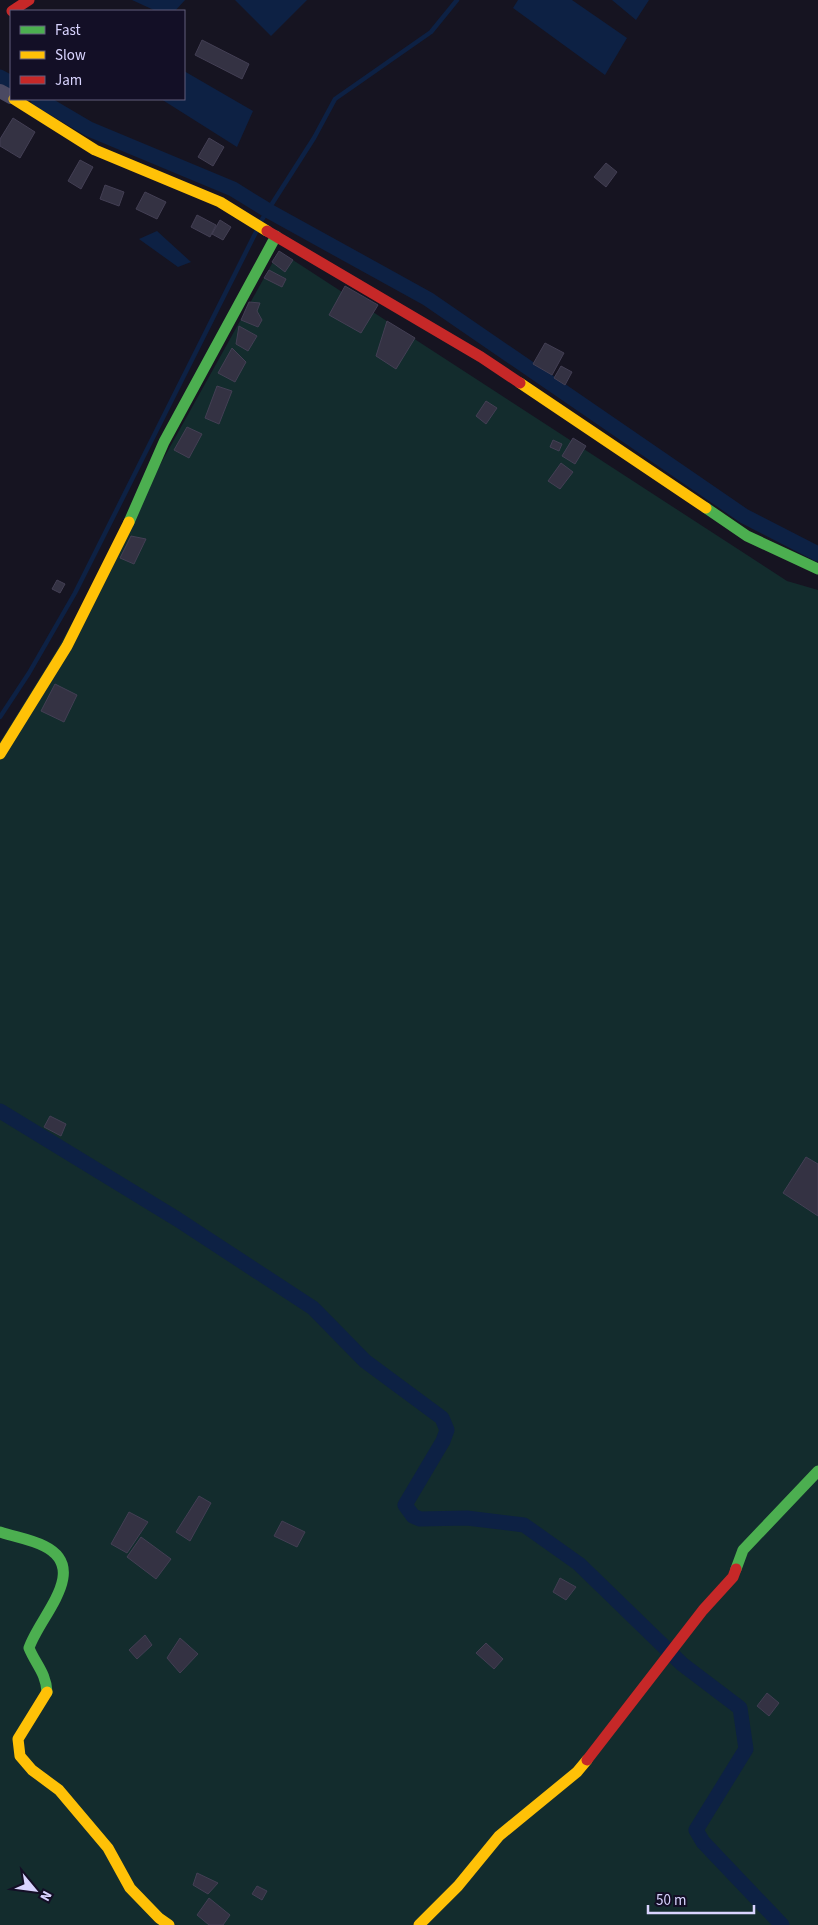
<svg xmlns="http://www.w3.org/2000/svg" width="818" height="1925" viewBox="0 0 818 1925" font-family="'Source Sans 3',sans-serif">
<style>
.green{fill:#132c2d}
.water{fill:#0d2144}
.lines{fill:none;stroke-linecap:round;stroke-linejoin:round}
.stream{stroke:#0d2144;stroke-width:4.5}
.canal{stroke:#0d2144;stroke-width:15}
.building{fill:#343243;stroke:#433f54}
.street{stroke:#4a4962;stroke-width:14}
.fast{stroke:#4caf50;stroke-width:11}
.slow{stroke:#ffc107;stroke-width:11}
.jam{stroke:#c62828;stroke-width:11}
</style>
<rect width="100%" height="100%" fill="#161421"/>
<path class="green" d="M 279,251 L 787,581 L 818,590 L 818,1925 L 0,1925 L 0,742 L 57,650 Z"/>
<path class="water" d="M 132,0 L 185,0 L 175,11 L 156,11 Z
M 235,0 L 307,0 L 271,36 Z
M 518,0 L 572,0 L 627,38 L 605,75 L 513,8 Z
M 612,0 L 649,0 L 636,20 Z
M 184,71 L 253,111 L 237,147 L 161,99 L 184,99 Z
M 157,231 L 191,262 L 178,267 L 139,239 Z"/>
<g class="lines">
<path class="stream" d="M 261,221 L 314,138 L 335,99 L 431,32 L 457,0
M 0,717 L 29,673 L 75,593 L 257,230"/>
<path class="canal" d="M 0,77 L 11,83
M 38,99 L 89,129 L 233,189 L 267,210 L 428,299 L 744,516 L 818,554
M 0,1111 L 177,1219 L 313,1308 L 365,1361 L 442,1418 L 447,1430 L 443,1441 L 405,1505 L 413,1516 L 420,1519 L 467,1518 L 524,1525 L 579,1564 L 682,1664 L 740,1708 L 746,1749 L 696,1830 L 703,1842 L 782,1925"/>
</g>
<path class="building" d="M 202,40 L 249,64 L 242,79 L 195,55 Z
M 13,118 L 35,132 L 20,158 L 0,146 L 0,139 Z
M 209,138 L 224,147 L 213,166 L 198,157 Z
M 80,160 L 93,167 L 81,189 L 68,181 Z
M 606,163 L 617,172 L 606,187 L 594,177 Z
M 105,185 L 124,192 L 119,206 L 100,199 Z
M 145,192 L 166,202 L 157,219 L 136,209 Z
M 197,215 L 216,225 L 210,237 L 191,227 Z
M 220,220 L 231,227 L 223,240 L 212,234 Z
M 279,251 L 293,260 L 285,272 L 272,262 Z
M 269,270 L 286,279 L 282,287 L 264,278 Z
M 345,286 L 378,305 L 361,333 L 329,315 Z
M 249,302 L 260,303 L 257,311 L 262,320 L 258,327 L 241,320 Z
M 387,321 L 415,338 L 396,369 L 376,356 Z
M 239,326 L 257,336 L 248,351 L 236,344 Z
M 545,343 L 564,353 L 552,375 L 533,364 Z
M 232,348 L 246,362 L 235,382 L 218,373 Z
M 561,366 L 572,372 L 565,385 L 554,378 Z
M 217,386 L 232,391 L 219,424 L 205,418 Z
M 486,401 L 497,408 L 486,424 L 476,416 Z
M 187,427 L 202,434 L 189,458 L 174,450 Z
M 573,438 L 586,446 L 575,464 L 562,456 Z
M 553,440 L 562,444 L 559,451 L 550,447 Z
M 561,463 L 573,472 L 560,489 L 548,481 Z
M 131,536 L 146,539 L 134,564 L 120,558 Z
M 57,580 L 65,584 L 60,593 L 52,589 Z
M 55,684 L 77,695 L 64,722 L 41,711 Z
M 50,1116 L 66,1124 L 61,1136 L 44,1127 Z
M 806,1157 L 818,1164 L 818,1216 L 783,1193 Z
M 199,1496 L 211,1503 L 190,1541 L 176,1532 Z
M 129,1512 L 148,1522 L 127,1553 L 111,1544 Z
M 282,1521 L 305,1532 L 297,1547 L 274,1536 Z
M 141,1537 L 171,1559 L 156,1579 L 127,1557 Z
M 560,1578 L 576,1587 L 566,1600 L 553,1592 Z
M 145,1635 L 152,1645 L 137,1659 L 129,1650 Z
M 180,1638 L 198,1654 L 180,1673 L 167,1658 Z
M 486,1643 L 503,1659 L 494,1669 L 476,1653 Z
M 767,1693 L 779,1703 L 769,1716 L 757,1706 Z
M 197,1873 L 218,1883 L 208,1894 L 193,1885 Z
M 257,1886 L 267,1891 L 262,1900 L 252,1894 Z
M 209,1898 L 230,1915 L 223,1925 L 209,1925 L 197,1915 Z"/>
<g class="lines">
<path class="street" d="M 0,91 L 11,97"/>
<path class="fast" d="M 706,508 L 747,536 L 818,569
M 129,522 L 164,442 L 276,236
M 0,1532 C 15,1537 30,1539 44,1546 C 91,1569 39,1617 29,1648 C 36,1665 46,1673 47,1692
M 736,1569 L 743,1550 L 818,1471"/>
<path class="slow" d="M 14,99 L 95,150 L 220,202 L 267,231
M 520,383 L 706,508
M 0,754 L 67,646 L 129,522
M 47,1692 L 18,1739 L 20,1756 L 32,1770 L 59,1790 L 108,1848 L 130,1888 L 159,1918 L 169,1925
M 419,1925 L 458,1886 L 499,1836 L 577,1772 L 587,1760"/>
<path class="jam" d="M 12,11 L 29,0
M 267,231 L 481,357 L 520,383
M 587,1760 L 703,1610 L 733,1577 L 736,1569"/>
</g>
<rect x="10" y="10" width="175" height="90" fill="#130f26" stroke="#625e7d"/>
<rect x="20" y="26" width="25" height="8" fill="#4caf50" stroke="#625e7d"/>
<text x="55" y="35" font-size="15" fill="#d9d4ff">Fast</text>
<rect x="20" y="51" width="25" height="8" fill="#ffc107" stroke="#625e7d"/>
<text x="55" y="60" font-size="15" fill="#d9d4ff">Slow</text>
<rect x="20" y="76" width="25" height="8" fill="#c62828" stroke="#625e7d"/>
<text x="55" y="85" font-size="15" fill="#d9d4ff">Jam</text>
<g transform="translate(35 1890) rotate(119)" stroke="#130f26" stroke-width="4" paint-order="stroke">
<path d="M0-4L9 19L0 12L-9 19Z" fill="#d9d4ff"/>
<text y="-8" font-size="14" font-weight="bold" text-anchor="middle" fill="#d9d4ff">N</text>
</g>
<path d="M648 1905v8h106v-8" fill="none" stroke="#d9d4ff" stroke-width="2.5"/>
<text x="656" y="1905" font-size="15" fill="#d9d4ff" stroke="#130f26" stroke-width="4" paint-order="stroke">50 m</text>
</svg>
